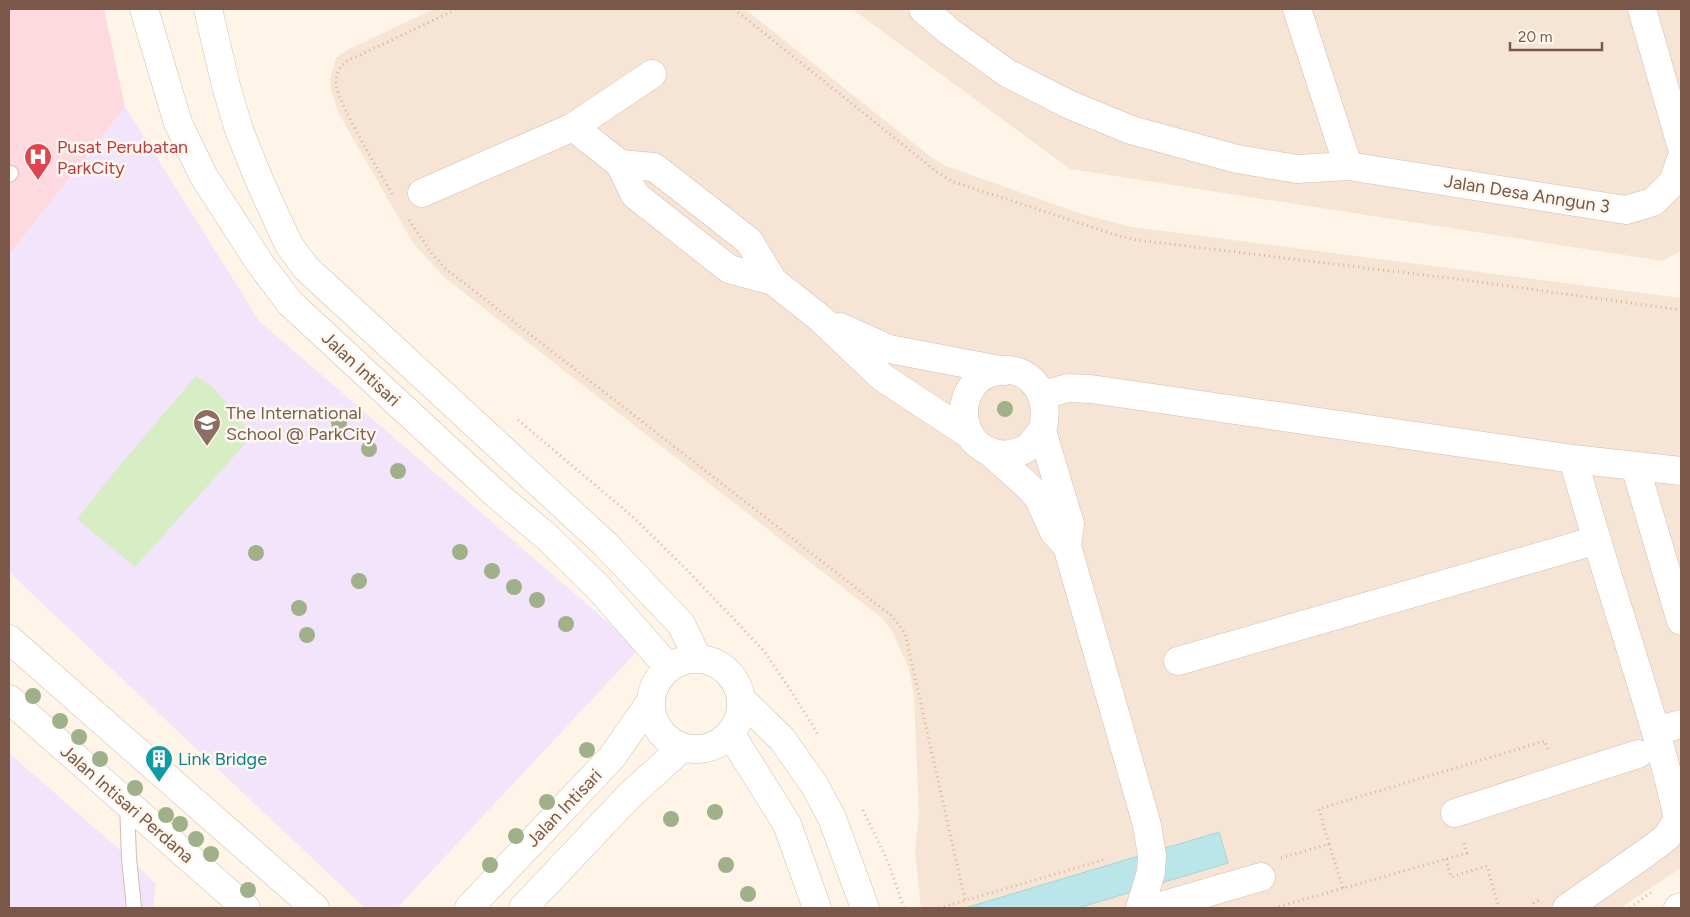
<svg xmlns="http://www.w3.org/2000/svg" width="1690" height="917" viewBox="0 0 1690 917" font-family="Figtree,sans-serif">
<style>
.residential{fill:#f6e5d5}
.education{fill:#f1e4fb}
.medical{fill:#fddae0}
.green{fill:#d7edc4}
.water{fill:#bae6ea;stroke:#9fd7dc}
.lines{fill:none;stroke-linecap:round;stroke-linejoin:round}
.lane-casing{stroke:#d4bcae;stroke-width:16}
.street-casing{stroke:#d4bcae;stroke-width:29}
.secondary-casing{stroke:#d7bcab;stroke-width:29}
.path{stroke:#dbb29f;stroke-width:3;stroke-dasharray:1 4;stroke-linecap:butt}
.lane{stroke:#fff;stroke-width:14}
.street{stroke:#fff;stroke-width:28}
.secondary{stroke:#fff;stroke-width:28}
.tree{fill:#a0b18a}
.labels{text-anchor:middle;dominant-baseline:central;stroke-width:5;stroke-linejoin:round;paint-order:stroke}
.health-label{font-size:18px;fill:#be3a42;stroke:#fff8ef;text-anchor:start}
.street-label{font-size:18px;fill:#7a5749;stroke:#fff8ef}
.education-label{font-size:18px;fill:#785e54;stroke:#fff8ef;text-anchor:start}
.culture-label{font-size:18px;fill:#0d838f;stroke:#fff8ef;text-anchor:start}
</style>
<rect width="100%" height="100%" fill="#fef4e7"/>
<path class="residential" d="M 434,9 L 745,9 L 927,154 L 946,166 L 1082,214 L 1132,227 L 1681,298 L 1681,868 L 1632,900 L 1622,908 L 921,908 L 915,851 L 919,817 L 914,696 L 909,669 L 892,631 L 882,618 L 445,278 L 413,243 L 339,114 L 330,88 L 331,76 L 336,58 L 347,50 Z
M 852,9 L 1681,9 L 1681,251 L 1662,261 L 1070,169 Z"/>
<path class="education" d="M 125,107 L 260,322 L 639,649 L 397,908 L 364,907 L 9,572 L 9,255 Z
M 9,753 L 129,858 L 156,884 L 153,908 L 9,908 Z"/>
<path class="medical" d="M 9,9 L 104,9 L 125,107 L 9,255 Z"/>
<path class="green" d="M 196,376 L 214,388 L 252,436 L 135,567 L 77,519 L 116,470 Z"/>
<path class="water" d="M 1219,832 L 1228,863 L 1078,908 L 965,908 Z"/>
<g class="lines">
<defs>
<path id="lane" d="M 9,175 L 11,173
M 127,804 L 129,858 L 134,908"/>
<path id="street" d="M 923,9 L 950,32 L 1007,73 L 1068,104 L 1131,130 L 1237,159 L 1297,169 L 1348,166 L 1626,210 L 1653,202 L 1673,182 L 1681,159
M 1297,9 L 1348,166
M 1642,9 L 1681,145
M 573,127 L 620,164 L 635,195 L 729,269 L 773,281 L 749,241 L 654,167 L 620,164
M 422,193 L 573,127 L 652,74
M 773,281 L 820,318 L 882,377 L 970,435
M 840,327 L 889,349 L 1005,371
M 1042,395 L 1068,388 L 1091,389 L 1573,459 L 1681,471
M 1042,431 C 1037,437 1033,443 1027,448 C 1007,461 977,453 968,431 C 958,409 967,379 993,372 C 1030,361 1053,397 1042,431 L 1070,524 L 1067,546 L 1147,825 L 1152,856 L 1151,872 L 1140,908
M 989,451 L 1031,489 L 1039,499 L 1054,532 L 1067,546
M 1573,459 C 1590,518 1608,578 1627,637 C 1645,697 1665,757 1678,819
M 1635,466 L 1681,621
M 1178,661 L 1597,540
M 1656,731 L 1681,724
M 1455,813 L 1638,754
M 1154,908 L 1261,877
M 1567,908 L 1650,850 L 1667,837 L 1678,819 L 1681,818"/>
<path id="secondary" d="M 144,9 L 178,123 L 203,175 L 259,262 L 290,303 L 497,495 L 547,537 L 597,586 L 669,668
M 208,9 L 226,86 L 239,130 L 260,182 L 289,245 L 306,268 L 605,544 L 681,624 L 698,659
M 9,639 L 315,908
M651 704a45 45 0 1 1 90 0a45 45 0 1 1-90 0Z
M 9,699 L 246,908
M 741,699 L 782,739 L 815,786 L 832,818 L 865,908
M 730,733 L 787,824 L 817,908
M 469,908 L 612,757 L 651,701
M 523,908 L 630,795 L 682,748
M 1678,908 L 1681,907"/>
</defs>
<use href="#lane" class="lane-casing"/>
<use href="#street" class="street-casing"/>
<use href="#secondary" class="secondary-casing"/>
<path class="path" d="M 734,9 L 937,172 L 954,182 L 1119,236 L 1137,240 L 1465,280 L 1681,310
M 392,194 C 381,174 336,101 336,83 C 336,74 339,68 345,62 L 457,9
M 409,220 L 432,254 L 446,269 L 892,616 L 905,633 L 965,900
M 518,420 L 632,516 L 686,569 L 764,651 L 793,694 L 819,736
M 863,810 L 888,862 L 904,908
M 1329,844 L 1319,809 L 1545,741 L 1549,753
M 1281,858 L 1329,844 L 1343,888
M 1446,859 L 1451,877 L 1487,866 L 1499,908
M 939,908 L 1103,860
M 1274,908 L 1467,853 L 1463,840
M 1531,908 L 1534,903 L 1539,900
M 1630,908 L 1653,891"/>
<use href="#lane" class="lane"/>
<use href="#street" class="street"/>
<use href="#secondary" class="secondary"/>
</g>
<g class="tree">
<circle cx="1005" cy="409" r="8"/>
<circle cx="339" cy="423" r="8"/>
<circle cx="369" cy="449" r="8"/>
<circle cx="398" cy="471" r="8"/>
<circle cx="460" cy="552" r="8"/>
<circle cx="256" cy="553" r="8"/>
<circle cx="492" cy="571" r="8"/>
<circle cx="359" cy="581" r="8"/>
<circle cx="514" cy="587" r="8"/>
<circle cx="537" cy="600" r="8"/>
<circle cx="299" cy="608" r="8"/>
<circle cx="566" cy="624" r="8"/>
<circle cx="307" cy="635" r="8"/>
<circle cx="33" cy="696" r="8"/>
<circle cx="60" cy="721" r="8"/>
<circle cx="79" cy="737" r="8"/>
<circle cx="587" cy="750" r="8"/>
<circle cx="100" cy="759" r="8"/>
<circle cx="135" cy="788" r="8"/>
<circle cx="547" cy="802" r="8"/>
<circle cx="715" cy="812" r="8"/>
<circle cx="166" cy="815" r="8"/>
<circle cx="671" cy="819" r="8"/>
<circle cx="180" cy="824" r="8"/>
<circle cx="516" cy="836" r="8"/>
<circle cx="196" cy="839" r="8"/>
<circle cx="211" cy="854" r="8"/>
<circle cx="490" cy="865" r="8"/>
<circle cx="726" cy="865" r="8"/>
<circle cx="248" cy="890" r="8"/>
<circle cx="748" cy="894" r="8"/>
</g>
<defs>
<symbol id="hospital-pin" viewBox="-11 -11 22 30"><path d="M0 17L-7.5 6A9.5 9.5 0 1 1 7.5 6Z" fill="#e0444e" stroke="#fff8ef"/><path d="M-5-5h3v3.5h4V-5h3V5h-3V1.5h-4V5h-3Z" fill="#fff"/></symbol>
<symbol id="school-pin" viewBox="-11 -11 22 30"><path d="M0 17L-7.5 6A9.5 9.5 0 1 1 7.5 6Z" fill="#8d6e63" stroke="#fff8ef"/><path d="M0-5L7-2L0 1L-7-2ZM-4 1L0 2.5L4 1V4Q0 6-4 4Z" fill="#fff"/></symbol>
<symbol id="building-pin" viewBox="-11 -11 22 30"><path d="M0 17L-7.5 6A9.5 9.5 0 1 1 7.5 6Z" fill="#0f9aa8" stroke="#fff8ef"/><path d="M-4-6H4V6H1V3H-1V6H-4ZM-2.5-4.3h1.7v1.8h-1.7ZM.8-4.3h1.7v1.8H.8ZM-2.5-1h1.7V.8h-1.7ZM.8-1h1.7V.8H.8Z" fill="#fff"/></symbol>
</defs>
<g fill-rule="evenodd">
<use href="#hospital-pin" x="22" y="141" width="32" height="43"/>
<use href="#school-pin" x="191" y="407" width="32" height="43"/>
<use href="#building-pin" x="143" y="743" width="32" height="43"/>
</g>
<g class="labels">
<g class="health-label">
<text x="57" y="147">Pusat Perubatan<tspan x="57" dy="21">ParkCity</tspan></text>
</g>
<g class="street-label">
<text transform="translate(1527 194) rotate(9)">Jalan Desa Anngun 3</text>
<text transform="translate(361 369) rotate(43)">Jalan Intisari</text>
<text transform="translate(127 804) rotate(41)">Jalan Intisari Perdana</text>
<text transform="translate(564 808) rotate(-46)">Jalan Intisari</text>
</g>
<g class="education-label">
<text x="226" y="413">The International<tspan x="226" dy="21">School @ ParkCity</tspan></text>
</g>
<g class="culture-label">
<text x="178" y="759">Link Bridge</text>
</g>
</g>
<rect width="1690" height="917" fill="none" stroke="#7a5749" stroke-width="20"/>
<path d="M1510 42v8h92v-8" fill="none" stroke="#7a5749" stroke-width="2.5"/>
<text x="1518" y="42" font-size="15" fill="#7a5749" stroke="#fff8ef" stroke-width="4" paint-order="stroke">20 m</text>
</svg>
